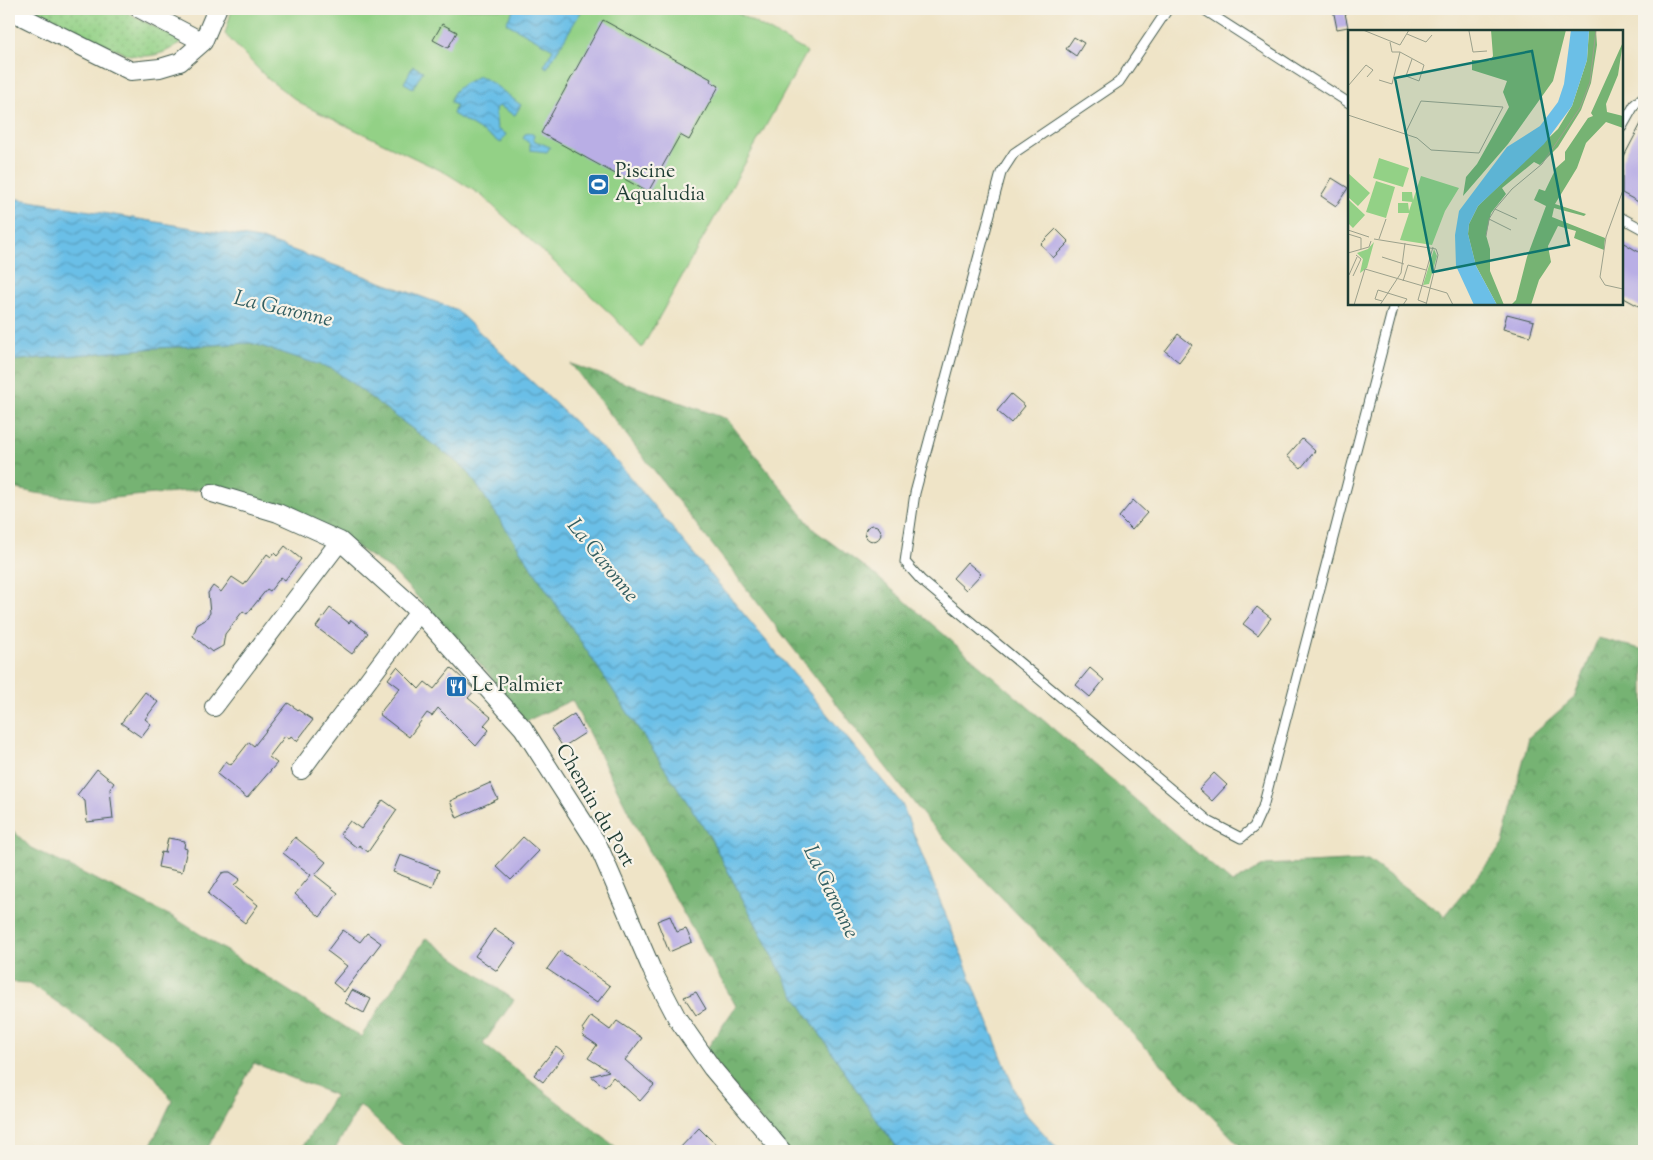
<svg xmlns="http://www.w3.org/2000/svg" width="1653" height="1160" viewBox="0 0 1653 1160" font-family="'Sorts Mill Goudy',serif">
<style>
.grass{fill:url(#grass-dots);stroke:#59875d}
.forest{fill:url(#forest-crowns);stroke:#4a7854}
.park{fill:#93d186;stroke:#59875d}
.water{fill:url(#water-waves);stroke:#457e8e}
.building{fill:#b9aee5}
.lines{fill:none;stroke-linecap:round;stroke-linejoin:round}
.lane-casing{stroke:#3e564a;stroke-width:11}
.street-casing{stroke:#3e564a;stroke-width:20}
.lane{stroke:#fff;stroke-width:9}
.street{stroke:#fff;stroke-width:18}
.labels{text-anchor:middle;dominant-baseline:central;stroke-width:4.5;stroke-linejoin:round;paint-order:stroke}
.poi-label{font-size:20px;fill:#1f3d34;stroke:#f7f3e8;text-anchor:start}
.street-label{font-size:20px;fill:#1f3d34;stroke:#f7f3e8}
.water-label{font-size:21px;font-style:italic;fill:#325e61;stroke:#f7f3e8}
.inset-road{fill:none;stroke:#9ca18c;stroke-width:1}
.view{fill:#0f766e;fill-opacity:0.15;stroke:#0f766e;stroke-width:2.5}
.inset-edge{fill:none;stroke:#1f3d34;stroke-width:2.5}
</style>
<defs>
<pattern id="grass-dots" width="8" height="8" patternUnits="userSpaceOnUse" patternTransform="scale(1.25)"><rect width="8" height="8" fill="#93d186"/><path d="M2 2h.1M6 6h.1" fill="none" stroke="#7eb474" stroke-width="1.8" stroke-linecap="round"/></pattern>
<pattern id="forest-crowns" width="20" height="18" patternUnits="userSpaceOnUse" patternTransform="scale(1.25)"><rect width="20" height="18" fill="#76b373"/><path d="M2 6a3 3 0 1 1 6 0M12 15a3 3 0 1 1 6 0" fill="none" stroke="#60935f"/></pattern>
<pattern id="water-waves" width="16" height="10" patternUnits="userSpaceOnUse" patternTransform="scale(1.25)"><rect width="16" height="10" fill="#6bbfe7"/><path d="M0 5q4-4 8 0t8 0" fill="none" stroke="#579cbc"/></pattern>
</defs>
<rect width="100%" height="100%" fill="#f7f3e8"/>
<filter id="ink" filterUnits="userSpaceOnUse"><feTurbulence type="fractalNoise" baseFrequency=".02" numOctaves="2"/><feDisplacementMap in="SourceGraphic" scale="10" xChannelSelector="R" yChannelSelector="G"/><feConvolveMatrix kernelMatrix="1 2 1 2 8 2 1 2 1" color-interpolation-filters="sRGB"/></filter>
<filter id="wash" filterUnits="userSpaceOnUse"><feTurbulence type="fractalNoise" baseFrequency=".0096" numOctaves="4" result="noise"/><feDisplacementMap in="SourceGraphic" scale="20" xChannelSelector="R" yChannelSelector="G"/><feGaussianBlur stdDeviation="1.12" result="paint"/><feColorMatrix in="noise" values="0 0 0 0 0 0 0 0 0 0 0 0 0 0 0 0 0 1.4 0 .05"/><feComposite in="paint" operator="in"/></filter>
<g filter="url(#wash)">
<rect width="100%" height="100%" fill="#efe4c7"/>
<path class="grass" d="M 30,9 L 120,9 L 182,41 C 165,55 148,59 126,54 Z"/>
<path class="forest" d="M 251,343 L 333,369 L 467,470 L 709,835 L 789,987 L 873,1115 L 900,1151 L 784,1151 L 706,1050 L 736,1006 L 651,856 L 572,700 L 524,722 L 485,669 L 393,571 L 321,524 L 217,488 L 92,500 L 35,493 L 9,487 L 9,361 L 156,348 Z
M 571,364 L 727,419 L 814,530 L 875,575 L 1232,883 L 1265,865 L 1368,860 L 1445,916 L 1503,844 L 1529,737 L 1574,698 L 1598,638 L 1644,650 L 1644,783 L 1639,806 L 1644,810 L 1644,1151 L 1245,1151 L 928,821 Z
M 9,827 L 31,848 L 173,917 L 361,1037 L 426,938 L 514,1000 L 483,1044 L 621,1151 L 409,1151 L 360,1105 L 334,1151 L 300,1151 L 335,1095 L 254,1063 L 206,1151 L 148,1151 L 172,1101 L 154,1075 L 113,1042 L 30,983 L 9,982 Z"/>
<path class="park" d="M 232,9 L 730,9 L 807,52 L 642,348 L 613,316 L 481,195 L 446,173 L 303,105 L 268,79 L 225,34 Z"/>
<path class="water" d="M 514,9 L 582,10 L 547,68 L 544,66 L 553,49 L 506,23 Z
M 413,66 L 423,71 L 413,88 L 404,83 Z
M 479,76 C 488,78 511,98 521,105 L 515,115 C 509,113 505,108 498,106 L 495,109 L 497,129 L 506,134 L 501,143 L 453,114 L 456,105 L 451,103 C 450,88 468,82 479,76 Z
M 530,133 L 534,135 L 533,140 L 550,147 L 547,152 L 530,150 L 530,144 L 523,138 L 525,134 Z
M 12,198 L 265,240 L 455,309 L 618,463 L 902,804 L 1023,1111 L 1060,1151 L 900,1151 L 873,1115 L 789,987 L 709,835 L 467,470 L 333,369 L 251,343 L 156,348 L 9,361 L 9,199 Z"/>
<g id="blocks">
<path class="building" d="M 1333,9 L 1344,9 L 1348,27 L 1337,29 Z
M 603,20 L 711,79 L 710,81 L 719,86 L 689,140 L 680,135 L 648,192 L 541,133 Z
M 442,24 L 457,32 L 448,48 L 433,40 Z
M 1074,37 L 1084,43 L 1076,56 L 1066,49 Z
M 1644,118 L 1644,205 L 1622,193 L 1622,160 Z
M 1332,178 L 1348,188 L 1336,206 L 1321,196 Z
M 1056,229 L 1069,242 L 1053,258 L 1041,244 Z
M 1622,242 L 1644,255 L 1644,309 L 1622,297 Z
M 1507,314 L 1534,321 L 1530,336 L 1503,329 Z
M 1178,334 L 1192,345 L 1179,362 L 1165,351 Z
M 1011,394 L 1025,406 L 1011,423 L 997,411 Z
M 1302,439 L 1315,451 L 1301,468 L 1287,456 Z
M 1133,500 L 1147,513 L 1132,530 L 1119,517 Z
M865 533a8 8 0 1 1 16 0a8 8 0 1 1-16 0Z
M 285,546 L 301,559 L 285,580 L 281,577 L 270,591 L 267,589 L 247,614 L 243,611 L 225,634 L 223,646 L 212,652 L 193,636 L 197,625 L 205,620 L 210,613 L 208,593 L 213,586 L 221,592 L 232,577 L 244,585 L 267,554 L 271,557 L 274,553 L 277,556 Z
M 967,562 L 981,574 L 966,590 L 953,578 Z
M 1257,607 L 1271,618 L 1258,635 L 1243,624 Z
M 330,608 L 349,623 L 351,620 L 368,633 L 352,654 L 316,627 Z
M 397,667 L 419,689 L 425,682 L 434,689 L 451,668 L 475,690 L 468,698 L 491,717 L 484,725 L 489,730 L 476,746 L 438,708 L 432,716 L 427,713 L 409,737 L 379,714 L 400,688 L 388,679 Z
M 1090,668 L 1104,680 L 1090,697 L 1076,685 Z
M 145,692 L 158,702 L 145,719 L 151,724 L 141,737 L 121,723 Z
M 288,703 L 313,720 L 297,741 L 291,736 L 289,739 L 285,736 L 269,757 L 277,763 L 247,798 L 217,774 L 226,761 L 231,765 L 249,742 L 254,746 Z
M 574,714 L 585,733 L 563,747 L 551,729 Z
M 97,769 L 114,783 L 110,789 L 113,819 L 87,822 L 85,801 L 77,795 Z
M 1214,773 L 1227,785 L 1212,801 L 1199,789 Z
M 490,783 L 498,799 L 457,818 L 450,801 Z
M 383,800 L 397,810 L 368,852 L 359,845 L 357,848 L 340,834 L 350,821 L 361,829 Z
M 295,837 L 326,862 L 315,875 L 338,893 L 320,917 L 295,894 L 311,875 L 283,853 Z
M 523,837 L 539,851 L 511,880 L 496,866 Z
M 168,838 L 185,841 L 184,848 L 187,849 L 182,872 L 158,867 L 161,852 L 165,853 Z
M 400,855 L 439,870 L 433,887 L 393,872 Z
M 226,872 L 230,872 L 240,879 L 234,886 L 258,905 L 245,923 L 208,894 L 222,873 Z
M 670,916 L 677,932 L 686,929 L 692,942 L 669,952 L 657,921 Z
M 494,929 L 516,944 L 497,971 L 475,956 Z
M 343,930 L 360,942 L 367,933 L 381,943 L 344,992 L 333,983 L 347,966 L 327,951 Z
M 560,951 L 610,986 L 597,1003 L 547,969 Z
M 352,990 L 371,999 L 364,1013 L 345,1003 Z
M 696,992 L 706,1009 L 696,1015 L 684,997 Z
M 591,1016 L 610,1030 L 617,1021 L 642,1038 L 625,1060 L 654,1085 L 640,1101 L 613,1077 L 605,1087 L 591,1076 L 609,1071 L 588,1058 L 597,1045 L 582,1035 L 585,1031 L 582,1029 Z
M 556,1047 L 565,1054 L 543,1082 L 534,1075 Z
M 699,1128 L 709,1138 L 723,1151 L 677,1151 Z"/>
</g>
</g>
<g filter="url(#ink)">
<use href="#blocks" fill-opacity="0" stroke="#3e564a" stroke-width="1"/>
<g class="lines">
<defs>
<path id="lane" d="M 1168,9 L 1119,82 L 1014,153 L 1001,173 L 915,493 L 905,562 L 921,580 L 1210,822 L 1241,838 L 1254,827 L 1263,807 L 1394,304
M 1203,9 L 1349,103
M 1622,127 L 1635,104 L 1644,96
M 1622,218 L 1644,230"/>
<path id="street" d="M 140,9 L 203,42
M 9,10 L 131,71 L 160,68 L 180,62 L 203,42 L 217,9
M 212,493 L 278,513 L 340,541 L 419,612 L 523,728 L 598,845 L 652,970 L 677,1018 L 712,1068 L 782,1151
M 214,707 L 340,541
M 301,770 L 419,612"/>
</defs>
<use href="#lane" class="lane-casing"/>
<use href="#street" class="street-casing"/>
<use href="#lane" class="lane"/>
<use href="#street" class="street"/>
</g>
</g>
<defs>
<symbol id="stadium-square" viewBox="-11 -11 22 22"><rect x="-9" y="-9" width="18" height="18" rx="4" fill="#1f6fb2" stroke="#f7f3e8"/><path d="M0-5a6.5 5 0 1 0 0 10a6.5 5 0 1 0 0-10ZM-3.5-1.8h7v3.6h-7Z" fill="#fff"/></symbol>
<symbol id="restaurant-square" viewBox="-11 -11 22 22"><rect x="-9" y="-9" width="18" height="18" rx="4" fill="#1f6fb2" stroke="#f7f3e8"/><path d="M-5-6h1v4h1v-4h1v4h1v-4h1v5L-1.5 .5V6h-2V.5L-5-1ZM5-6V6H3V1.5H1.5Q1.5-4 5-6Z" fill="#fff"/></symbol>
</defs>
<g fill-rule="evenodd">
<use href="#stadium-square" x="586" y="172" width="25" height="25"/>
<use href="#restaurant-square" x="444" y="674" width="25" height="25"/>
</g>
<g class="labels">
<g class="poi-label">
<text x="615" y="172">Piscine<tspan x="615" dy="23">Aqualudia</tspan></text>
<text x="472" y="686">Le Palmier</text>
</g>
<g class="street-label">
<text transform="translate(594 806) rotate(60)">Chemin du Port</text>
</g>
<g class="water-label">
<text transform="translate(283 310) rotate(13)">La Garonne</text>
<text transform="translate(602 561) rotate(51)">La Garonne</text>
<text transform="translate(830 892) rotate(64)">La Garonne</text>
</g>
</g>
<g transform="translate(1348 30)">
<rect width="275" height="275" fill="#efe4c7"/>
<path d="M 26,212 L 19,238 L 12,243 L 15,229 L 9,223 L 20,219 ZM 86,219 L 89,226 L 81,254 L 75,255 Z" fill="#93d186"/>
<path d="M 143,0 L 218,0 L 205,51 L 160,114 L 115,166 L 118,147 L 129,134 L 161,77 L 155,62 L 159,51 L 124,40 L 124,30 L 142,31 L 145,26 ZM 241,0 L 248,1 L 249,15 L 243,53 L 233,80 L 210,117 L 192,135 L 186,132 L 154,158 L 158,164 L 143,183 L 138,205 L 142,219 L 142,241 L 156,275 L 149,275 L 128,236 L 120,204 L 121,194 L 130,176 L 210,99 L 224,76 L 239,30 ZM 275,12 L 270,45 L 258,74 L 259,82 L 275,86 L 275,98 L 258,92 L 238,113 L 229,138 L 207,174 L 238,184 L 236,186 L 206,178 L 204,187 L 257,208 L 256,220 L 226,208 L 228,201 L 210,196 L 200,216 L 203,232 L 191,250 L 183,275 L 163,275 L 168,270 L 179,227 L 198,176 L 186,170 L 191,159 L 197,161 L 208,138 L 217,130 L 217,122 L 240,88 L 245,86 L 243,83 Z" fill="#76b373"/>
<path d="M 31,128 L 61,138 L 55,157 L 25,148 ZM 0,143 L 22,163 L 10,176 L 0,167 ZM 73,146 L 111,158 L 97,181 L 84,215 L 52,210 L 61,183 L 50,183 L 50,173 L 60,173 L 61,181 L 64,172 L 54,171 L 54,162 L 64,162 L 65,170 ZM 28,151 L 47,157 L 38,188 L 18,182 ZM 0,169 L 17,185 L 5,198 L 0,193 Z" fill="#93d186"/>
<path d="M 223,0 L 241,0 L 239,30 L 224,76 L 196,114 L 130,176 L 121,194 L 120,204 L 128,236 L 149,275 L 126,275 L 108,236 L 107,205 L 111,181 L 159,117 L 192,96 L 210,72 L 216,54 Z" fill="#6bbfe7"/>
<path class="inset-road" d="M 15,0 L 52,15 L 61,0M 121,1 L 125,22 L 139,21M 59,4 L 78,12 L 84,5M 42,12 L 44,22 L 52,22 L 76,35 L 71,51 L 58,46 L 64,29M 31,50 L 44,54 L 52,22M 0,56 L 18,35 L 25,40 L 19,47M 0,85 L 69,108 L 83,120 L 131,123 L 155,77 L 73,71 L 57,104M 275,160 L 258,207 L 252,247 L 257,255 L 275,259M 147,179 L 169,189M 141,189 L 163,200M 0,200 L 21,207M 0,204 L 13,208 L 13,219M 138,206 L 141,189 L 147,179 L 164,159 L 194,134 L 232,78 L 242,52 L 248,0M 26,209 L 88,219 L 90,225 L 78,275M 31,209 L 38,189M 0,223 L 21,217 L 23,211M 34,227 L 56,234M 1,245 L 9,227M 5,246 L 13,229 L 8,225M 55,251 L 60,235 L 78,240M 34,271 L 27,269 L 30,260 L 59,269 L 55,275M 78,273 L 70,270 L 85,217M 6,275 L 17,239 L 99,263 L 105,275M 32,275 L 53,243 L 57,213"/>
<path class="view" d="M 184,21 L 221,215 L 85,242 L 47,48 Z"/>
<rect width="275" height="275" class="inset-edge"/>
</g>
<rect width="1653" height="1160" fill="none" stroke="#f7f3e8" stroke-width="30"/>
</svg>
